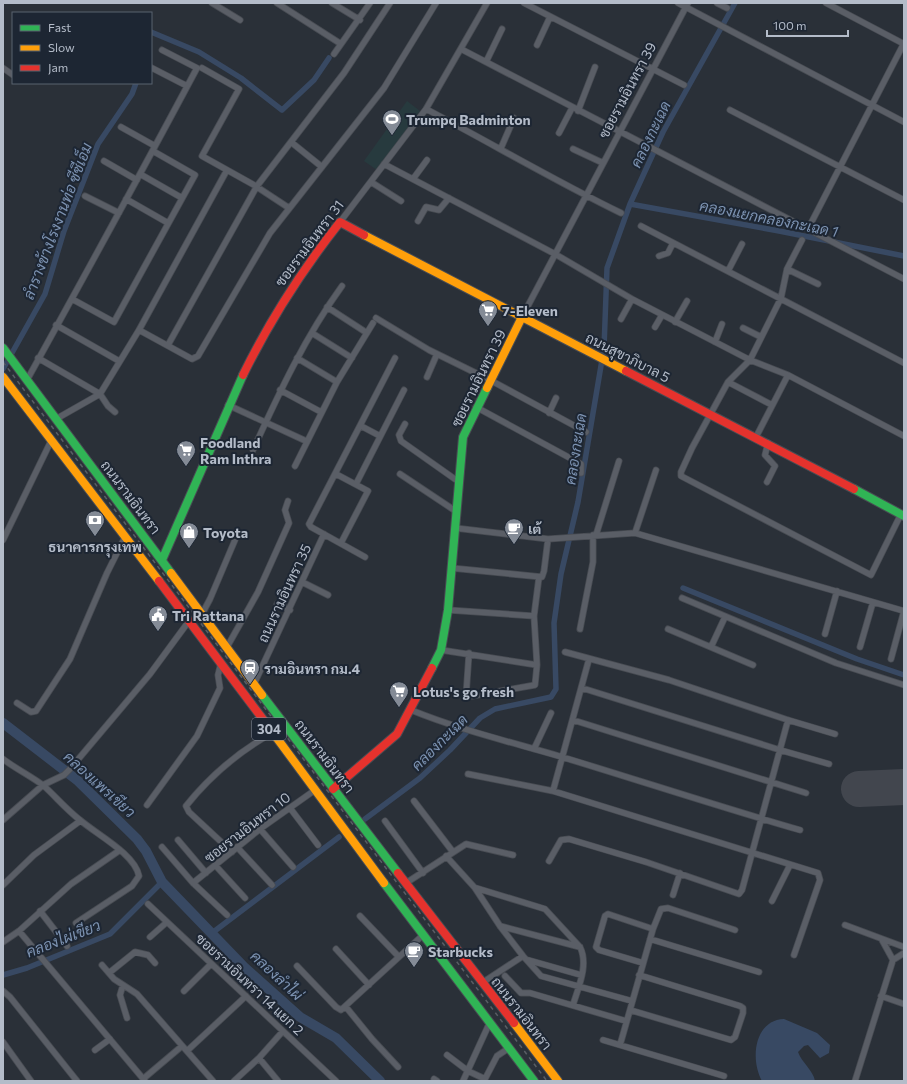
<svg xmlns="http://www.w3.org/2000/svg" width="907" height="1084" viewBox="0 0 907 1084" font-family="Commissioner,Sarabun,sans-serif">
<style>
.green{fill:#273a3e}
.water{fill:#384963}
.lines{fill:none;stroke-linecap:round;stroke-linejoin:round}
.canal{stroke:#384963;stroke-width:5.5}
.river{stroke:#384963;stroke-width:10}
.runway{stroke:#42464e;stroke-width:36}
.street-casing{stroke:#484c53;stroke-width:7}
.fast-casing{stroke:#484c53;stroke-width:10}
.slow-casing{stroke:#484c53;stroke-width:10}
.jam-casing{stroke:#484c53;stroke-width:10}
.street{stroke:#5a5e66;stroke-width:5.5}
.fast{stroke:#30b455;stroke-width:8}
.slow{stroke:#ff9f0a;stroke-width:8}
.jam{stroke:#e5322d;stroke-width:8}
.rail{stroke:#595d64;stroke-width:1.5;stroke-dasharray:4 4;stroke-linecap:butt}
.labels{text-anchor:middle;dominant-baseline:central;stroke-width:4;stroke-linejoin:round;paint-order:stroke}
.shield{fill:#1d2633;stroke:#878f9c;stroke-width:1}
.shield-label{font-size:13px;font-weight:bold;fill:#b4bcc9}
.street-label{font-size:14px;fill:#b4bcc9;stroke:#1d2633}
.poi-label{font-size:14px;font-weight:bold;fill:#b4bcc9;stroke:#1d2633;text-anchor:start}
.water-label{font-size:15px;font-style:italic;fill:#7c92b1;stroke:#1d2633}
</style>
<rect width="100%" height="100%" fill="#2a3038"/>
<path class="green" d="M 407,101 L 420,111 L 377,170 L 364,161 Z"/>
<path class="water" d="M 784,1019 L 817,1033 L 830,1045 L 829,1053 L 820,1058 L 808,1045 L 804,1046 L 798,1052 C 802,1063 813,1070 815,1081 L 762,1081 C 750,1060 754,1020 784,1019 Z"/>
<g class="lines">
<path class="canal" d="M 151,32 L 199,52 L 241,78 L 282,110 L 314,80 L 329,58
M 630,204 L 779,231 L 904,256
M 3,369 L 45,294 L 64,231 L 98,144 L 132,94 L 136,83
M 683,588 L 857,659 L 904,675
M 365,819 L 420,778 L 450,750 L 480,718 L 495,709 L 551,697 L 556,689 L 554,623 L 561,574 L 578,502 L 604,348 L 607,268 L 630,204 L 663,132 L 735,3
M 212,933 L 339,837
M 3,975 L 27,968 L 110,934 L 162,882"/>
<path class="river" d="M 3,723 L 77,780 L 137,839 L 146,851 L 162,882 L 244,967 L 300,1017 L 336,1038 L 380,1081"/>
<path class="runway" d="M 859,789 L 904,787"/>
<defs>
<path id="street" d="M 212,3 L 240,20
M 277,3 L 341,44
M 332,3 L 360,20
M 524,3 L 684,85
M 678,3 L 904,122
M 717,3 L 727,8
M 826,3 L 904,44
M 537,45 L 550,17
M 461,49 L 904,279
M 334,54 L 370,3
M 486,62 L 502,29
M 3,68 L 13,75
M 152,68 L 187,86
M 202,68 L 239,89 L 202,156 L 254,185 L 289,208
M 426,109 C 491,143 555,181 621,213
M 730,110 L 904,200
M 578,111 L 595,67
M 121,127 L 155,146
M 559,133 L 572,108
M 291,142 L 322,167
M 501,148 L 514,118
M 573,149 L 603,163
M 104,161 L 137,180
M 384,164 L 555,254 L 632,299 L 750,360 L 788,375 L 904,436
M 140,174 L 182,198
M 413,179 L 427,160
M 371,182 L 401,201
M 85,196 L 119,213
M 126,199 L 168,223
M 418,221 L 426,207 L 439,210 L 449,198
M 340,222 L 426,109 L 487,3
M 641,226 L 904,363
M 808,229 L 904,43
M 802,240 L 787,269 L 781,298 L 750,360 L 728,382 L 692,448 L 681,472 L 681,476 L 871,575 L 901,514
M 659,256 L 668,253 L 673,243
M 787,269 L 818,284
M 728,271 L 742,244
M 72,299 L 114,322 L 195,175 L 153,151
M 327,307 L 367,333
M 522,317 L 688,3
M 376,318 L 429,350 L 490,380 L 586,432
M 621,319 L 632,299
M 675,322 L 687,301
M 56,325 L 119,361
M 655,327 L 662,315
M 743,328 L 761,337
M 139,330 L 192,359 L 198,356 L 270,233 L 384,88 L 436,3
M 312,333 L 352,358
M 715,342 L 722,324
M 168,345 L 257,186 L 344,73 L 390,3
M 38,358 L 100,394 L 108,406 L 115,412
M 297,358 L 337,382
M 427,377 L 437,354
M 27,380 C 84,277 141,173 197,68 L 162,50
M 728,382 L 772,405
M 280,390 L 321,412
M 228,405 L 306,441
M 476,407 L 581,464 L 581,473
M 549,413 L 556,398
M 56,419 L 100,394 L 139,330 L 227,170
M 405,424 L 399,435 L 401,441 L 459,482
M 361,426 L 380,436
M 756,437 L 788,375
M 253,450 C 279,393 305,337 342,286
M 295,466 L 337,382 L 373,323
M 336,474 L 368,491 L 341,543
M 400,474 L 457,512
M 767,482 L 775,466 L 765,455 L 768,443
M 356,484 L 404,390
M 455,528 L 548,539 L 635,533 L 904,611 L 891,659
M 635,533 L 656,470
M 596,535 L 619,461
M 3,540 L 51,441
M 365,557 L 311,527 L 309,524 L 395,358
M 451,568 L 542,577 L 544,571 L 548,539
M 302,582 L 328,595
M 682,598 L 836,663 L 904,685
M 277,604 L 290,610
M 448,610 L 534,616
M 202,614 L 210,599 L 235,540
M 580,629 L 593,562 L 593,535
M 668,629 L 753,665
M 825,634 L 837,591
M 227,647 L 258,592 L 289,523 L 285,510 L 288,501
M 711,647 L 725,617
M 860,647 L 873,602
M 441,650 L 537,665
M 565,652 L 669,680 L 788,720 L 835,734
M 469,653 L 466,696 L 472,696 L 535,685 L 537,665 L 534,616 L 539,577
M 254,684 L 324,534
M 582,688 L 780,750 L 829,764
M 17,703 L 31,712 L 36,711 L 70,659 L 107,573 L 125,537
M 411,710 C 460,730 511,742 562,757 C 641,781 720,807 800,830
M 573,720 L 806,793
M 534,749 L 551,713
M 3,759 C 16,769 31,776 44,786 C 56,797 67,810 80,820 C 96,834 135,854 139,876 L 132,886 L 76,923
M 468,774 L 553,791 L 818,873 L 820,880 L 794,955
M 553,791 L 589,659
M 414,801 L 453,852
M 147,805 L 197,736 L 220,688 L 218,675 L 221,663
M 290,808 L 318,845
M 3,820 L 43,785 L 64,775 L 70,769 L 150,674 L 189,621
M 385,821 L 423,873
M 260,829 L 293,867
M 178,840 L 206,873
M 162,847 L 193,883 L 227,915
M 237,847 L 272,885
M 232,852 L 189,812 L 186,806 C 210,776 238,752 272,733
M 446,856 L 475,888 L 500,926 L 523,956 L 541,976 L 632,1001
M 549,861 L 561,840 L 569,839 L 646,862 L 739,894 L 742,890 L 788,720
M 215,865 L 245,898
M 193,883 L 260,829 L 315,790
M 406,883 L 466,844 L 513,855
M 3,885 L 34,855 L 80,821
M 476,888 L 545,909 L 580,947 C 589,965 578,988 573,1005
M 673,895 L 680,873
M 772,901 L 790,865
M 148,904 L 336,1081
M 40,911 L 67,946
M 360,916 L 399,957
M 845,925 L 904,947
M 500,926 L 580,947
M 19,931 L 145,1081
M 150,937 L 167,922
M 650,939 L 759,972
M 3,942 L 19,931 L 71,884 L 120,850
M 336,949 L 369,985
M 528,960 L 581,975
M 893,960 L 904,953
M 643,963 L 599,950 L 596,947 L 605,916 L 608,914 L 653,929
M 102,965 L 114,979 L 137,994 L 213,1081
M 297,966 L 336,1007 L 341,1010 L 423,935
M 109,973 L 135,952 L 148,955 L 155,963
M 505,976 L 521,993 L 530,993 L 626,1021
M 482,983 L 523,956
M 123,985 L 120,995 L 127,1018
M 3,991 L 10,997 L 77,1081
M 184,991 L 211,964
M 881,996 L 904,1004
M 346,1007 L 372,1039 L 398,1067
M 630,1010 L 731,1040 L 735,1037 L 743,1013 L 743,1008 L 740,1006 L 639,975
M 603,1040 L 724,1076
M 3,1042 L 31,1081
M 620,1045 L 653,929 L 661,909 L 668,908 L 735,930
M 95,1050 L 110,1039
M 188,1050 L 246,996
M 447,1055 L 468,1071 L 485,1079 L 484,1081
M 259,1058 L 278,1081
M 143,1079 L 182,1046
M 434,1079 L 437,1081
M 485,1079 L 497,1056 L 509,1048
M 234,1081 L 259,1058 L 283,1031
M 463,1081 L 490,1022
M 855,1081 L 893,960 L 882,940"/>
<path id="fast" d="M 3,348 L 171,573
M 854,489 L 904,516
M 162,560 L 243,375
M 432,668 L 441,650 L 448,610 L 463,437 L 487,388
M 262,695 L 398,873
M 384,883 L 534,1081"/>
<path id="slow" d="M 364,235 L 626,371
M 3,377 L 159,581
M 487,388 L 522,317
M 171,573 L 262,695
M 265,722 L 384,883
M 514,1023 L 558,1081"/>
<path id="jam" d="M 626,371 L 854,489
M 243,375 C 270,320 302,270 340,222 L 364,235
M 159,581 L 265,722
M 333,789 L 397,734 L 432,668
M 398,873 L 514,1023"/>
</defs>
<use href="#street" class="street-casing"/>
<use href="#fast" class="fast-casing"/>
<use href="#slow" class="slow-casing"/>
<use href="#jam" class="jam-casing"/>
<use href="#street" class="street"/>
<use href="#fast" class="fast"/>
<use href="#slow" class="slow"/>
<use href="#jam" class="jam"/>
<path class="rail" d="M 3,362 L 547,1081"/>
</g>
<defs>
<symbol id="stadium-pin" viewBox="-11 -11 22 30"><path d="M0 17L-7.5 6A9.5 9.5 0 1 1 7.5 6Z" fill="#848b96" stroke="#1d2633"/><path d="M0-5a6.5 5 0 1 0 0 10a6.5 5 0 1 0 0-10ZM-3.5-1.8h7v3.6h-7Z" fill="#fff"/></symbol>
<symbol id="supermarket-pin" viewBox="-11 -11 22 30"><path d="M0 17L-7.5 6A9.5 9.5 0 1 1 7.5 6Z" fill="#848b96" stroke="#1d2633"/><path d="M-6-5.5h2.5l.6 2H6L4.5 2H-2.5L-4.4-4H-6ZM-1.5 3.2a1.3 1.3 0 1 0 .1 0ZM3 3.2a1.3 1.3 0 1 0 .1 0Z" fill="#fff"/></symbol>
<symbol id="bank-pin" viewBox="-11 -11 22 30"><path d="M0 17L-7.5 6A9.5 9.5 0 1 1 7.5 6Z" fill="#848b96" stroke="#1d2633"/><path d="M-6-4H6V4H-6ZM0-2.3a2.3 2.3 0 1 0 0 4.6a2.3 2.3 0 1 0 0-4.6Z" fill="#fff"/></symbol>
<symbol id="cafe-pin" viewBox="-11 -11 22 30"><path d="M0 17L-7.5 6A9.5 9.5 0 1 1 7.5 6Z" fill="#848b96" stroke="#1d2633"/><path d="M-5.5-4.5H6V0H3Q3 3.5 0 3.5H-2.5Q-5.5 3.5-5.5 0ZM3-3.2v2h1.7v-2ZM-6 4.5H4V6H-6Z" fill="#fff"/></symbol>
<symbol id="shop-pin" viewBox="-11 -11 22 30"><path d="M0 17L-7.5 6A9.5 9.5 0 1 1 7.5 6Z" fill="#848b96" stroke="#1d2633"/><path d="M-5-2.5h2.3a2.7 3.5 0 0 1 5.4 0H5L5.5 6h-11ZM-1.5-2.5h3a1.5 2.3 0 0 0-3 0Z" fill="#fff"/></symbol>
<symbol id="civic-pin" viewBox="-11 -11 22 30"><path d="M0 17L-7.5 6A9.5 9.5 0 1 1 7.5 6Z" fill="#848b96" stroke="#1d2633"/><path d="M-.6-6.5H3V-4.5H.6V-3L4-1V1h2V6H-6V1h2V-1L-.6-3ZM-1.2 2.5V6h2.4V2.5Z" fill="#fff"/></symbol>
<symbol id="station-pin" viewBox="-11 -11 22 30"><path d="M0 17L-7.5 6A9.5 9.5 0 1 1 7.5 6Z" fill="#848b96" stroke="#1d2633"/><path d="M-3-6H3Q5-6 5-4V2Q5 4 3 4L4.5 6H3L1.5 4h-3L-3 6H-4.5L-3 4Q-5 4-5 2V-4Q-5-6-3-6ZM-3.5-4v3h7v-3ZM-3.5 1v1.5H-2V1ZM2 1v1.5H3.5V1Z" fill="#fff"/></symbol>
</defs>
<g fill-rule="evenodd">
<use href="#stadium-pin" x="381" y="108" width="22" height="30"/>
<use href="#supermarket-pin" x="477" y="299" width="22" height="30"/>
<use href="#supermarket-pin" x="175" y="439" width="22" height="30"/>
<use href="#bank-pin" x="84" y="509" width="22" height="30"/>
<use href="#cafe-pin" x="503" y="517" width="22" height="30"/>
<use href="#shop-pin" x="178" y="521" width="22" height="30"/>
<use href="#civic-pin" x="147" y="604" width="22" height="30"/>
<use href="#station-pin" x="239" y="657" width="22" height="30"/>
<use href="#supermarket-pin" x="388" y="680" width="22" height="30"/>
<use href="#cafe-pin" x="403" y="940" width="22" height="30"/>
</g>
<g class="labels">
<rect class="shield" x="252" y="718" width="34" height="22" rx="3"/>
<g class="shield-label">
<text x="269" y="729">304</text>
</g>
<g class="street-label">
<text transform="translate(627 90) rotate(-62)">ซอยรามอินทรา 39</text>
<text transform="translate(309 243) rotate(-53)">ซอยรามอินทรา 31</text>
<text transform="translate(628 357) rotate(27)">ถนนสุขาภิบาล 5</text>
<text transform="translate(478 378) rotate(-64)">ซอยรามอินทรา 39</text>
<text transform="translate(131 497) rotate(53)">ถนนรามอินทรา</text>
<text transform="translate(284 593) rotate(-65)">ถนนรามอินทรา 35</text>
<text transform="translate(325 756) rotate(53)">ถนนรามอินทรา</text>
<text transform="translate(247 827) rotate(-38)">ซอยรามอินทรา 10</text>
<text transform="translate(250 984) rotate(43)">ซอยรามอินทรา 14 แยก 2</text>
<text transform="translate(522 1013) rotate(52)">ถนนรามอินทรา</text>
</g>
<g class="poi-label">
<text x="406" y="119">Trumpq Badminton</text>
<text x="502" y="310">7-Eleven</text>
<text x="200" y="442">Foodland<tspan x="200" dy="16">Ram Inthra</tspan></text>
<text x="528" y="528">เต้</text>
<text x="203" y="532">Toyota</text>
<text x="95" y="546" text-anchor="middle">ธนาคารกรุงเทพ</text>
<text x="172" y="615">Tri Rattana</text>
<text x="264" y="668">รามอินทรา กม.4</text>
<text x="413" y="691">Lotus's go fresh</text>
<text x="428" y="951">Starbucks</text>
</g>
<g class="water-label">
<text transform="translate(650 134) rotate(-64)">คลองกะเฉด</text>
<text transform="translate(769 218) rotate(11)">คลองแยกคลองกะเฉด 1</text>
<text transform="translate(57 221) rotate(-69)">ลำรางข้างโรงงานท่อ ซีซีเอ็ม</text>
<text transform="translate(575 449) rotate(-81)">คลองกะเฉด</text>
<text transform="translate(439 742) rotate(-45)">คลองกะเฉด</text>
<text transform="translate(100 784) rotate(42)">คลองแพรเขียว</text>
<text transform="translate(63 938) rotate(-21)">คลองไผ่เขียว</text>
<text transform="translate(277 975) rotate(43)">คลองลำไผ่</text>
</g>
</g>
<rect width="907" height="1084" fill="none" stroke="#b4bcc9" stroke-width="8"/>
<rect x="12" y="12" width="140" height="72" fill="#1d2633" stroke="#59626f"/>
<rect x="20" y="25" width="20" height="6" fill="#30b455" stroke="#59626f"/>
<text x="48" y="32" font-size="12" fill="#b4bcc9">Fast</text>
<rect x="20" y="45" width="20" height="6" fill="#ff9f0a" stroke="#59626f"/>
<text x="48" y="52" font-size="12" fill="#b4bcc9">Slow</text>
<rect x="20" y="65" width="20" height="6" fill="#e5322d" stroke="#59626f"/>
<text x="48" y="72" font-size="12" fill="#b4bcc9">Jam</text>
<path d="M767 30v6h81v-6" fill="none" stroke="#b4bcc9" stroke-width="2"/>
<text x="773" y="30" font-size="12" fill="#b4bcc9" stroke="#1d2633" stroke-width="3" paint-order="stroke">100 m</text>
</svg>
